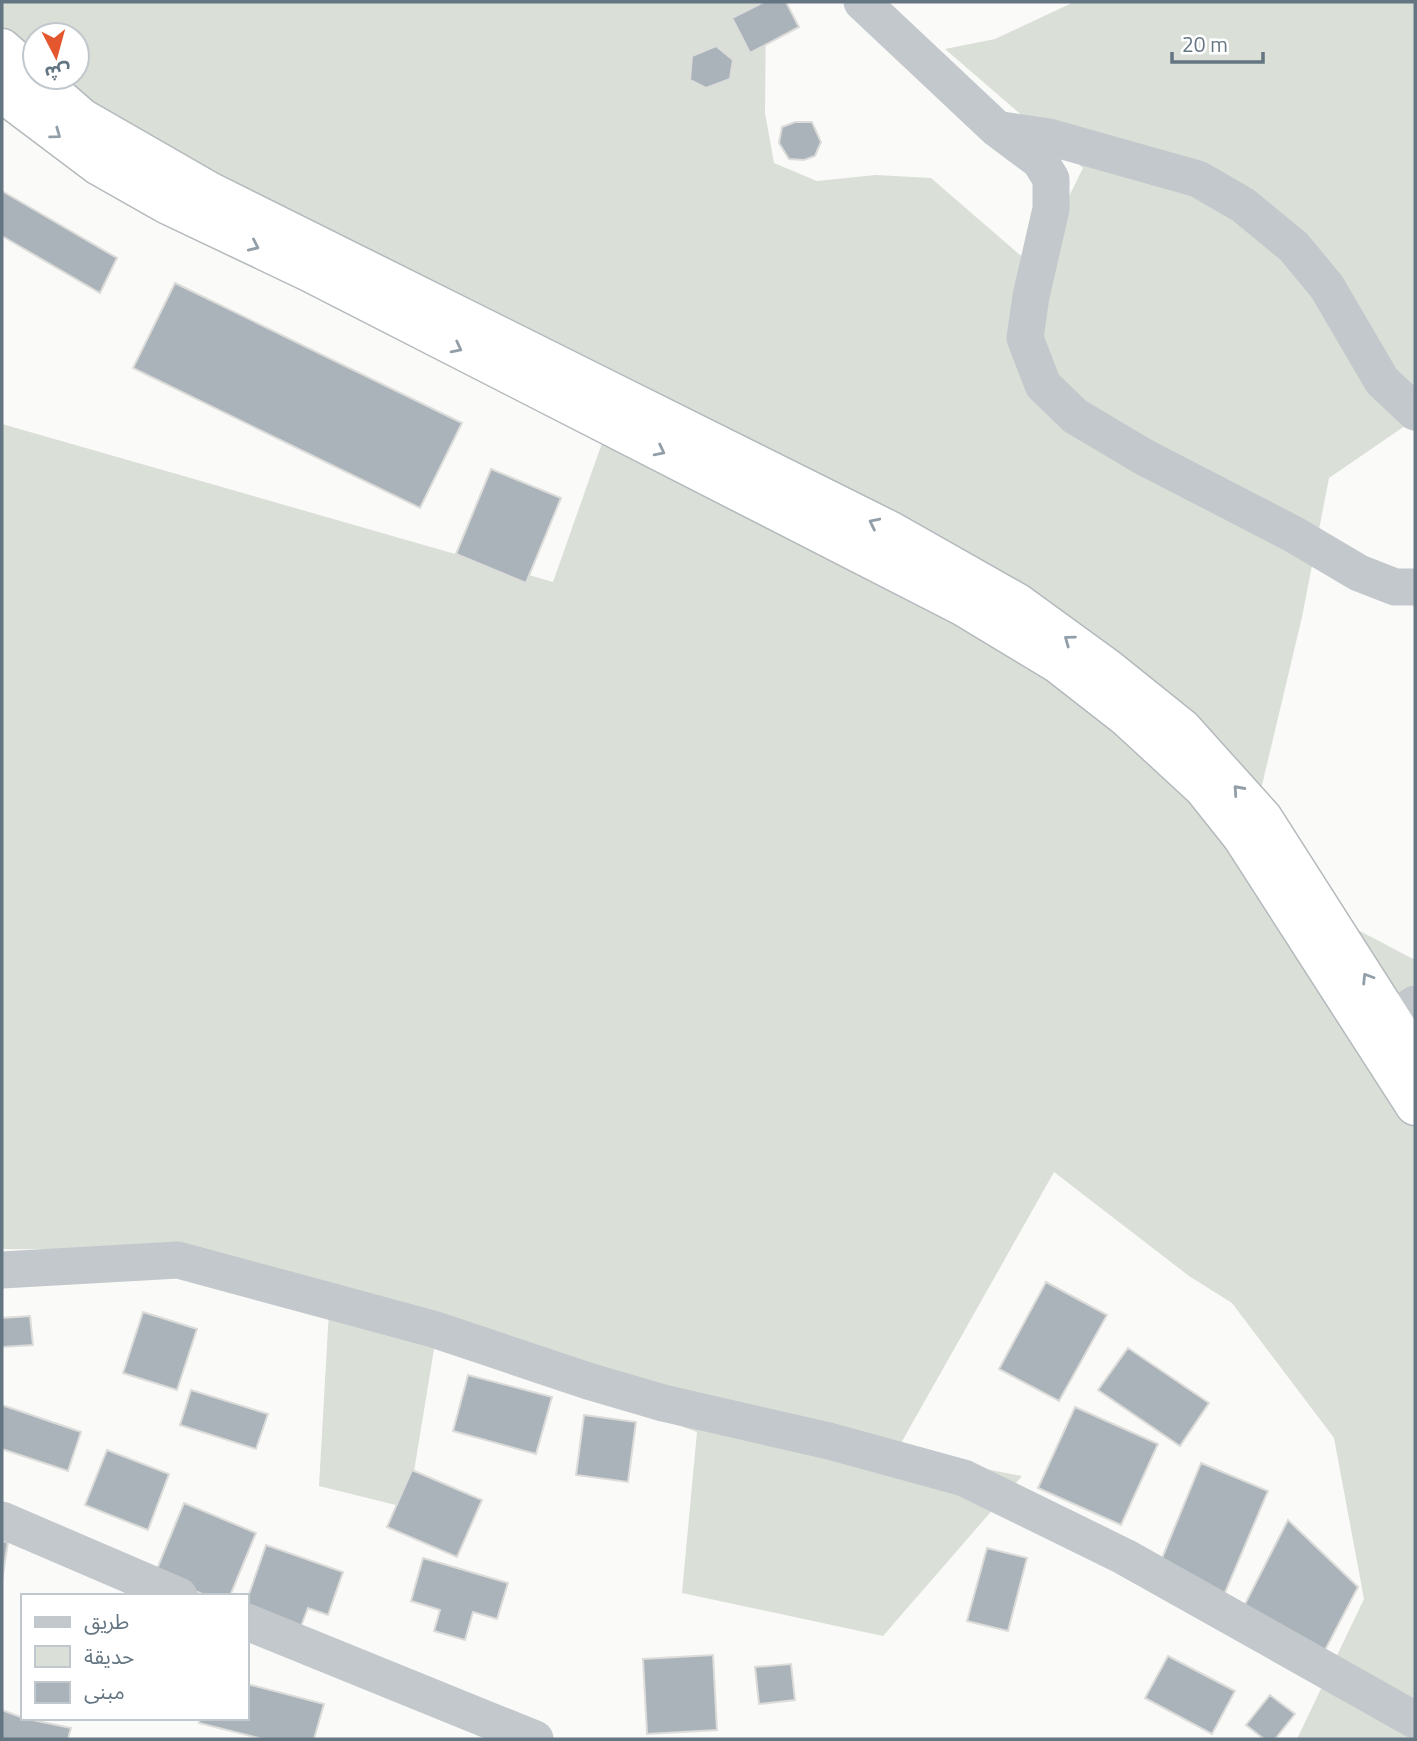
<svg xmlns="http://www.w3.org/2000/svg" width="1417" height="1741" viewBox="0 0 1417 1741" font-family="'Titillium Web','Noto Sans Arabic',sans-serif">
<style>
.green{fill:#dadfd7;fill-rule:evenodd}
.building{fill:#aab3b9;stroke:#dcdcda;stroke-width:2}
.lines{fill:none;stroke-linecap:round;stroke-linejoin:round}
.motorway-casing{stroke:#b4b9bd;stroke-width:41}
.minor{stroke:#c3c8cc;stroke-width:37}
.motorway{stroke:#fff;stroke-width:38}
.oneway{stroke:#939fa8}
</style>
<rect width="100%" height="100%" fill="#fafaf8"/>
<path class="green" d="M 2,2 L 766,2 L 765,113 L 774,163 L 817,181 L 876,175 L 931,178 L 1034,267 L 1083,168 L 945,49 L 995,39 L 1074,2 L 1415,2 L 1415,419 L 1329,478 L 1302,617 L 1242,869 L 1415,960 L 1415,1739 L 1297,1739 L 1364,1599 L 1334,1438 L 1232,1303 L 1189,1276 L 1054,1172 L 896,1452 L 1022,1476 L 883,1636 L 682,1593 L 697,1432 L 436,1337 L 408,1508 L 319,1486 L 330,1293 L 175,1250 L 2,1249 L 2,424 L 553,582 L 613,412 L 2,84 ZM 35,35 L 77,35 L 77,77 L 35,77 Z"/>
<path class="building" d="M 764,2 L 786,2 L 799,27 L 750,53 L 732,18 Z
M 716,46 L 733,60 L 730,79 L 706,88 L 690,80 L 692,56 Z
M 795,122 L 812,122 L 821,142 L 815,156 L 804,160 L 789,159 L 779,143 L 782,127 Z
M 2,191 L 117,258 L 100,293 L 2,236 Z
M 175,283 L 462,423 L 420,508 L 133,368 Z
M 491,469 L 561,498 L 526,583 L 456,554 Z
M 1046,1282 L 1107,1315 L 1059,1401 L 999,1369 Z
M 143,1312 L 197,1329 L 177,1390 L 123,1373 Z
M 30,1316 L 33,1345 L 2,1347 L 2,1318 Z
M 1128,1348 L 1209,1403 L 1180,1446 L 1098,1390 Z
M 468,1375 L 552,1397 L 536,1454 L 453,1431 Z
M 191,1390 L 268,1414 L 256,1449 L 180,1425 Z
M 2,1405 L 81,1432 L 68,1471 L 2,1449 Z
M 1075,1407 L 1158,1444 L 1121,1525 L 1038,1488 Z
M 584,1415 L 636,1422 L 628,1482 L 576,1475 Z
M 107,1450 L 169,1474 L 148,1530 L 85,1505 Z
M 1201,1463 L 1268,1491 L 1224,1595 L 1158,1568 Z
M 412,1470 L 482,1500 L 457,1557 L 387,1527 Z
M 184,1503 L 256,1533 L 230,1596 L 207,1596 L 155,1574 Z
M 1288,1520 L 1358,1587 L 1324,1652 L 1242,1610 Z
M 2,1541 L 8,1542 L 2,1581 Z
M 266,1545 L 343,1572 L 328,1615 L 308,1608 L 300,1629 L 247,1610 L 247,1600 Z
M 987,1548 L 1027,1558 L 1008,1631 L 967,1621 Z
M 423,1558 L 508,1583 L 497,1619 L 473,1612 L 465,1640 L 434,1631 L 440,1610 L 411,1601 Z
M 713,1655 L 717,1730 L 647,1734 L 643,1659 Z
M 1168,1656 L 1235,1691 L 1212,1734 L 1145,1698 Z
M 791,1664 L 795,1700 L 759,1704 L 755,1667 Z
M 247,1684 L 324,1704 L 314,1739 L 263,1739 L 199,1723 L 200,1718 L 247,1718 Z
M 1270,1695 L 1295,1714 L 1275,1739 L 1264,1739 L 1246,1725 Z
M 2,1710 L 23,1718 L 71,1728 L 68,1739 L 2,1739 Z"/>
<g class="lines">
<defs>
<path id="motorway" d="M 2,48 L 82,118 L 209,191 L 891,531 L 1018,603 L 1106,667 L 1182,728 L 1263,818 L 1415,1056
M 2,93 L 99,166 L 166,204 L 309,272 L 962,606 L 1058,664 L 1126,717 L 1203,788 L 1242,837 L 1415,1106"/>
</defs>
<use href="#motorway" class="motorway-casing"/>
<path class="minor" d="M 862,2 L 997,129 L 1040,161 L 1051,179 L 1051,209 L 1031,296 L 1025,338 L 1043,385 L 1075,416 L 1144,457 L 1293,534 L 1359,573 L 1395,587 L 1415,587
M 1002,130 L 1049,137 L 1198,179 L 1243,205 L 1294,247 L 1327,287 L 1382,381 L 1415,412
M 1393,1020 L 1415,1004
M 2,1270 L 178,1260 L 433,1329 L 588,1381 L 663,1403 L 829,1441 L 964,1478 L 1125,1557 L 1415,1720
M 2,1520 L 179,1596
M 247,1622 L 535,1739"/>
<use href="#motorway" class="motorway"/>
</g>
<defs><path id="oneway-chevron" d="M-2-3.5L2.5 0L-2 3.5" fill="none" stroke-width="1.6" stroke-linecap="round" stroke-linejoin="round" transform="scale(1.75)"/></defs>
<g class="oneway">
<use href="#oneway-chevron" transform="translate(56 134) rotate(36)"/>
<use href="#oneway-chevron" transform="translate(254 246) rotate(25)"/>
<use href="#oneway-chevron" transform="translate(457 348) rotate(27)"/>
<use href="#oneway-chevron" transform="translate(660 451) rotate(27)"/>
<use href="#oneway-chevron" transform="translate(874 523) rotate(-154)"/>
<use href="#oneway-chevron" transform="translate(1069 640) rotate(-144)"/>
<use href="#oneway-chevron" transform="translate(1238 790) rotate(-132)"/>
<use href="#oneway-chevron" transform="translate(1367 978) rotate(-122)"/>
</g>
<rect width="1417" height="1741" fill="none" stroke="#657683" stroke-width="7"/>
<rect x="21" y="1594" width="228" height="126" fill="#ffffff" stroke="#c1c8cd" stroke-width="2"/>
<rect x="35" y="1617" width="35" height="10" fill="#c3c8cc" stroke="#c1c8cd" stroke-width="2"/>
<text x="84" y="1629" font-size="21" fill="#657683">طريق</text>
<rect x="35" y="1646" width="35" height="21" fill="#dadfd7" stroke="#c1c8cd" stroke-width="2"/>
<text x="84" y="1664" font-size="21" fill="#657683">حديقة</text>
<rect x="35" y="1682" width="35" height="21" fill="#aab3b9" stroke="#c1c8cd" stroke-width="2"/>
<text x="84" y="1699" font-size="21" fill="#657683">مبنى</text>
<g transform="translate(56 56) rotate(174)"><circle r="33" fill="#ffffff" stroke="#c1c8cd" stroke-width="2"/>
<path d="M0-5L12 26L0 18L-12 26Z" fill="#e4572e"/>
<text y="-10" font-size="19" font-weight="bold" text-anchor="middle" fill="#657683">ش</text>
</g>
<path d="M1172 52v10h91v-10" fill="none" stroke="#657683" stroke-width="3.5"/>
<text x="1182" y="52" font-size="21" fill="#657683" stroke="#ffffff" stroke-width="5" paint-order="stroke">20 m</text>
</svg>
